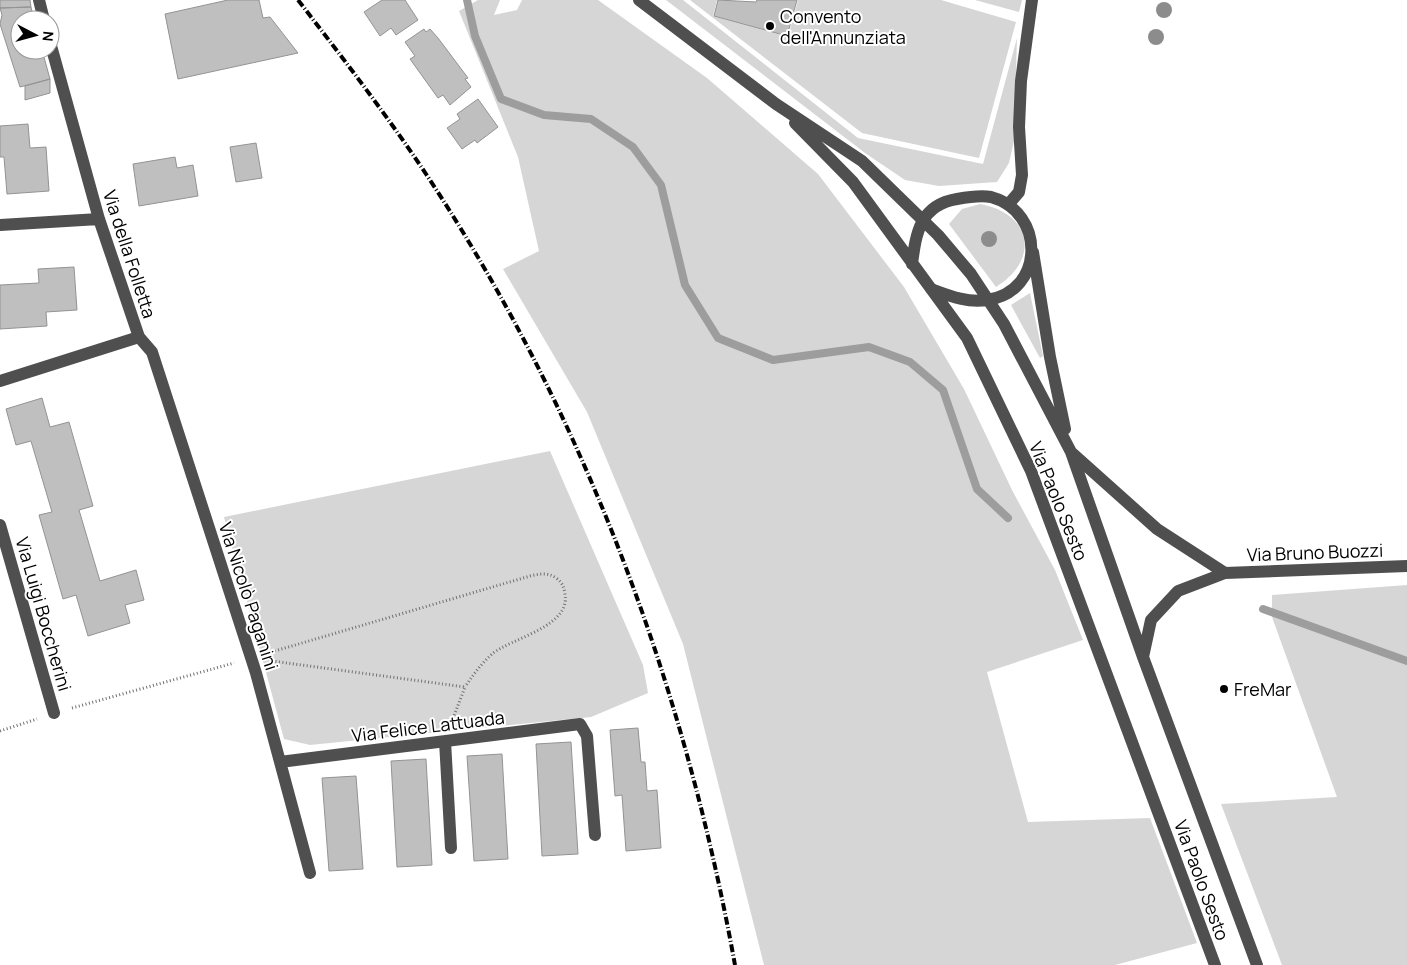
<svg xmlns="http://www.w3.org/2000/svg" width="1407" height="965" viewBox="0 0 1407 965" font-family="Manrope,sans-serif">
<style>
.green{fill:#d6d6d6}
.lines{fill:none;stroke-linecap:round;stroke-linejoin:round}
.stream{stroke:#9d9d9d;stroke-width:8}
.building{fill:#bfbfbf;stroke:#939393}
.path{stroke:#717171;stroke-width:3;stroke-dasharray:1 2.5;stroke-linecap:butt}
.minor{stroke:#4f4f4f;stroke-width:12}
.rail{stroke:#000;stroke-width:4;stroke-dasharray:8 2.5 1 2.5;stroke-linecap:butt}
.tree{fill:#8c8c8c}
.poi-dot{fill:#000;stroke:#fff;stroke-width:2}
.labels{text-anchor:middle;dominant-baseline:central;stroke-width:4;stroke-linejoin:round;paint-order:stroke}
.poi-label{font-size:18px;fill:#000;stroke:#fff;text-anchor:start}
.street-label{font-size:18px;fill:#000;stroke:#fff}
</style>
<rect width="100%" height="100%" fill="#fff"/>
<path class="green" d="M 478,0 L 500,0 L 494,15 L 517,10 L 522,0 L 598,0 L 707,78 L 818,174 L 904,287 L 964,389 L 1012,490 L 1055,570 L 1083,640 L 987,672 L 1028,822 L 1150,818 L 1197,943 L 1115,965 L 764,965 L 683,644 L 587,412 L 503,269 L 539,251 L 518,157 L 459,11 Z
M 666,0 L 683,0 L 858,138 L 983,164 L 1017,38 L 1014,141 L 1009,163 L 997,182 L 939,186 L 905,180 L 865,153 Z
M 690,0 L 717,0 L 713,16 L 788,37 L 798,0 L 941,0 L 1016,22 L 979,158 L 862,133 Z
M 975,0 L 1022,0 L 1019,12 Z
M 980,204 C 1031,213 1041,259 996,287 L 949,224 L 962,209 Z
M 1030,293 L 1043,356 L 1040,358 L 1011,305 Z
M 550,451 L 643,665 L 648,693 L 591,717 L 310,745 L 284,739 L 224,517 Z
M 1407,585 L 1407,965 L 1282,965 L 1221,804 L 1337,797 L 1272,617 L 1272,595 Z"/>
<g class="lines">
<path class="stream" d="M 467,0 L 475,36 L 501,99 L 544,115 L 591,119 L 633,147 L 661,185 L 685,285 L 718,338 L 773,360 L 869,347 L 910,362 L 943,390 L 977,489 L 1008,518
M 1263,609 L 1407,661"/>
</g>
<path class="building" d="M 0,0 L 30,0 L 31,7 L 0,8 Z
M 228,0 L 259,0 L 263,18 L 270,17 L 298,53 L 178,79 L 165,14 Z
M 382,0 L 405,0 L 418,20 L 396,35 L 391,28 L 380,36 L 364,12 Z
M 718,0 L 756,2 L 757,0 L 797,0 L 787,36 L 714,16 Z
M 31,7 L 34,20 L 20,20 L 20,50 L 42,50 L 50,79 L 20,87 L 0,24 L 2,15 L 0,8 Z
M 424,29 L 426,32 L 430,29 L 438,38 L 468,78 L 465,79 L 471,87 L 450,105 L 443,95 L 438,98 L 410,59 L 415,56 L 405,42 Z
M 50,79 L 50,93 L 25,100 L 25,86 Z
M 478,99 L 498,127 L 477,143 L 475,140 L 462,149 L 447,128 L 460,119 L 457,114 Z
M 28,124 L 30,148 L 46,147 L 49,191 L 7,194 L 4,157 L 0,157 L 0,126 Z
M 256,143 L 262,178 L 236,182 L 230,147 Z
M 175,157 L 177,168 L 193,165 L 198,196 L 139,206 L 133,164 Z
M 74,267 L 77,310 L 46,312 L 47,326 L 0,329 L 0,285 L 39,283 L 38,269 Z
M 42,398 L 50,427 L 69,422 L 93,506 L 79,510 L 100,581 L 136,570 L 144,600 L 125,605 L 130,623 L 88,636 L 76,595 L 63,599 L 39,515 L 52,512 L 31,441 L 16,445 L 6,409 Z
M 638,728 L 641,762 L 645,762 L 647,791 L 657,790 L 661,848 L 626,851 L 622,795 L 615,796 L 610,730 Z
M 571,742 L 578,854 L 542,856 L 536,744 Z
M 502,754 L 508,859 L 474,861 L 467,756 Z
M 426,759 L 432,865 L 397,867 L 391,761 Z
M 356,776 L 363,869 L 329,871 L 322,778 Z"/>
<g class="lines">
<path class="path" d="M 268,653 L 530,576 C 539,574 548,572 556,578 C 562,582 564,587 565,594 C 571,627 511,638 492,654 C 481,664 473,675 465,687
M 272,661 L 465,687 L 452,721
M 72,708 L 234,663
M 0,731 L 37,719"/>
<path class="minor" d="M 39,0 L 44,20
M 639,0 L 776,104 L 862,161 L 938,235 L 971,274 L 1004,324 L 1071,452 L 1143,657 L 1257,965
M 795,123 L 853,182 L 967,338 L 1031,471 L 1215,965
M 1008,205 L 1019,192 L 1022,175 L 1019,127 L 1021,81 L 1032,0
M 0,225 L 99,219
M 1033,252 L 1050,357 L 1065,429
M 912,264 C 916,233 920,205 957,199 C 968,197 980,195 991,197 C 1046,212 1045,292 987,300 C 967,303 950,296 931,289
M 139,337 L 152,352 L 256,673 L 310,873
M 0,381 L 139,337 L 99,219 L 50,42
M 1072,453 L 1157,529 L 1225,573
M 0,525 L 54,713
M 1143,657 L 1151,620 L 1178,591 L 1225,573 L 1407,566
M 445,741 L 451,848
M 280,762 L 580,724 L 587,736 L 595,835"/>
<path class="rail" d="M 298,0 C 342,57 386,114 426,174 C 584,413 684,684 735,965"/>
</g>
<g class="tree">
<circle cx="1164" cy="10" r="8"/>
<circle cx="1156" cy="37" r="8"/>
<circle cx="989" cy="239" r="8"/>
</g>
<g class="poi-dot">
<circle cx="770" cy="26" r="5"/>
<circle cx="1224" cy="689" r="5"/>
</g>
<g class="labels">
<g class="poi-label">
<text x="780" y="16">Convento<tspan x="780" dy="21">dell'Annunziata</tspan></text>
<text x="1234" y="689">FreMar</text>
</g>
<g class="street-label">
<text transform="translate(130 254) rotate(72)">Via della Folletta</text>
<text transform="translate(1059 501) rotate(68)">Via Paolo Sesto</text>
<text transform="translate(1315 552) rotate(-2)">Via Bruno Buozzi</text>
<text transform="translate(249 596) rotate(72)">Via Nicolò Paganini</text>
<text transform="translate(44 614) rotate(74)">Via Luigi Boccherini</text>
<text transform="translate(428 726) rotate(-7)">Via Felice Lattuada</text>
<text transform="translate(1202 880) rotate(70)">Via Paolo Sesto</text>
</g>
</g>
<g transform="translate(35 35) rotate(96)"><circle r="24" fill="#ffffff" stroke="#999999"/>
<path d="M0-4L9 19L0 12L-9 19Z" fill="#000000"/>
<text y="-8" font-size="14" font-weight="bold" text-anchor="middle" fill="#000000">N</text>
</g>
</svg>
